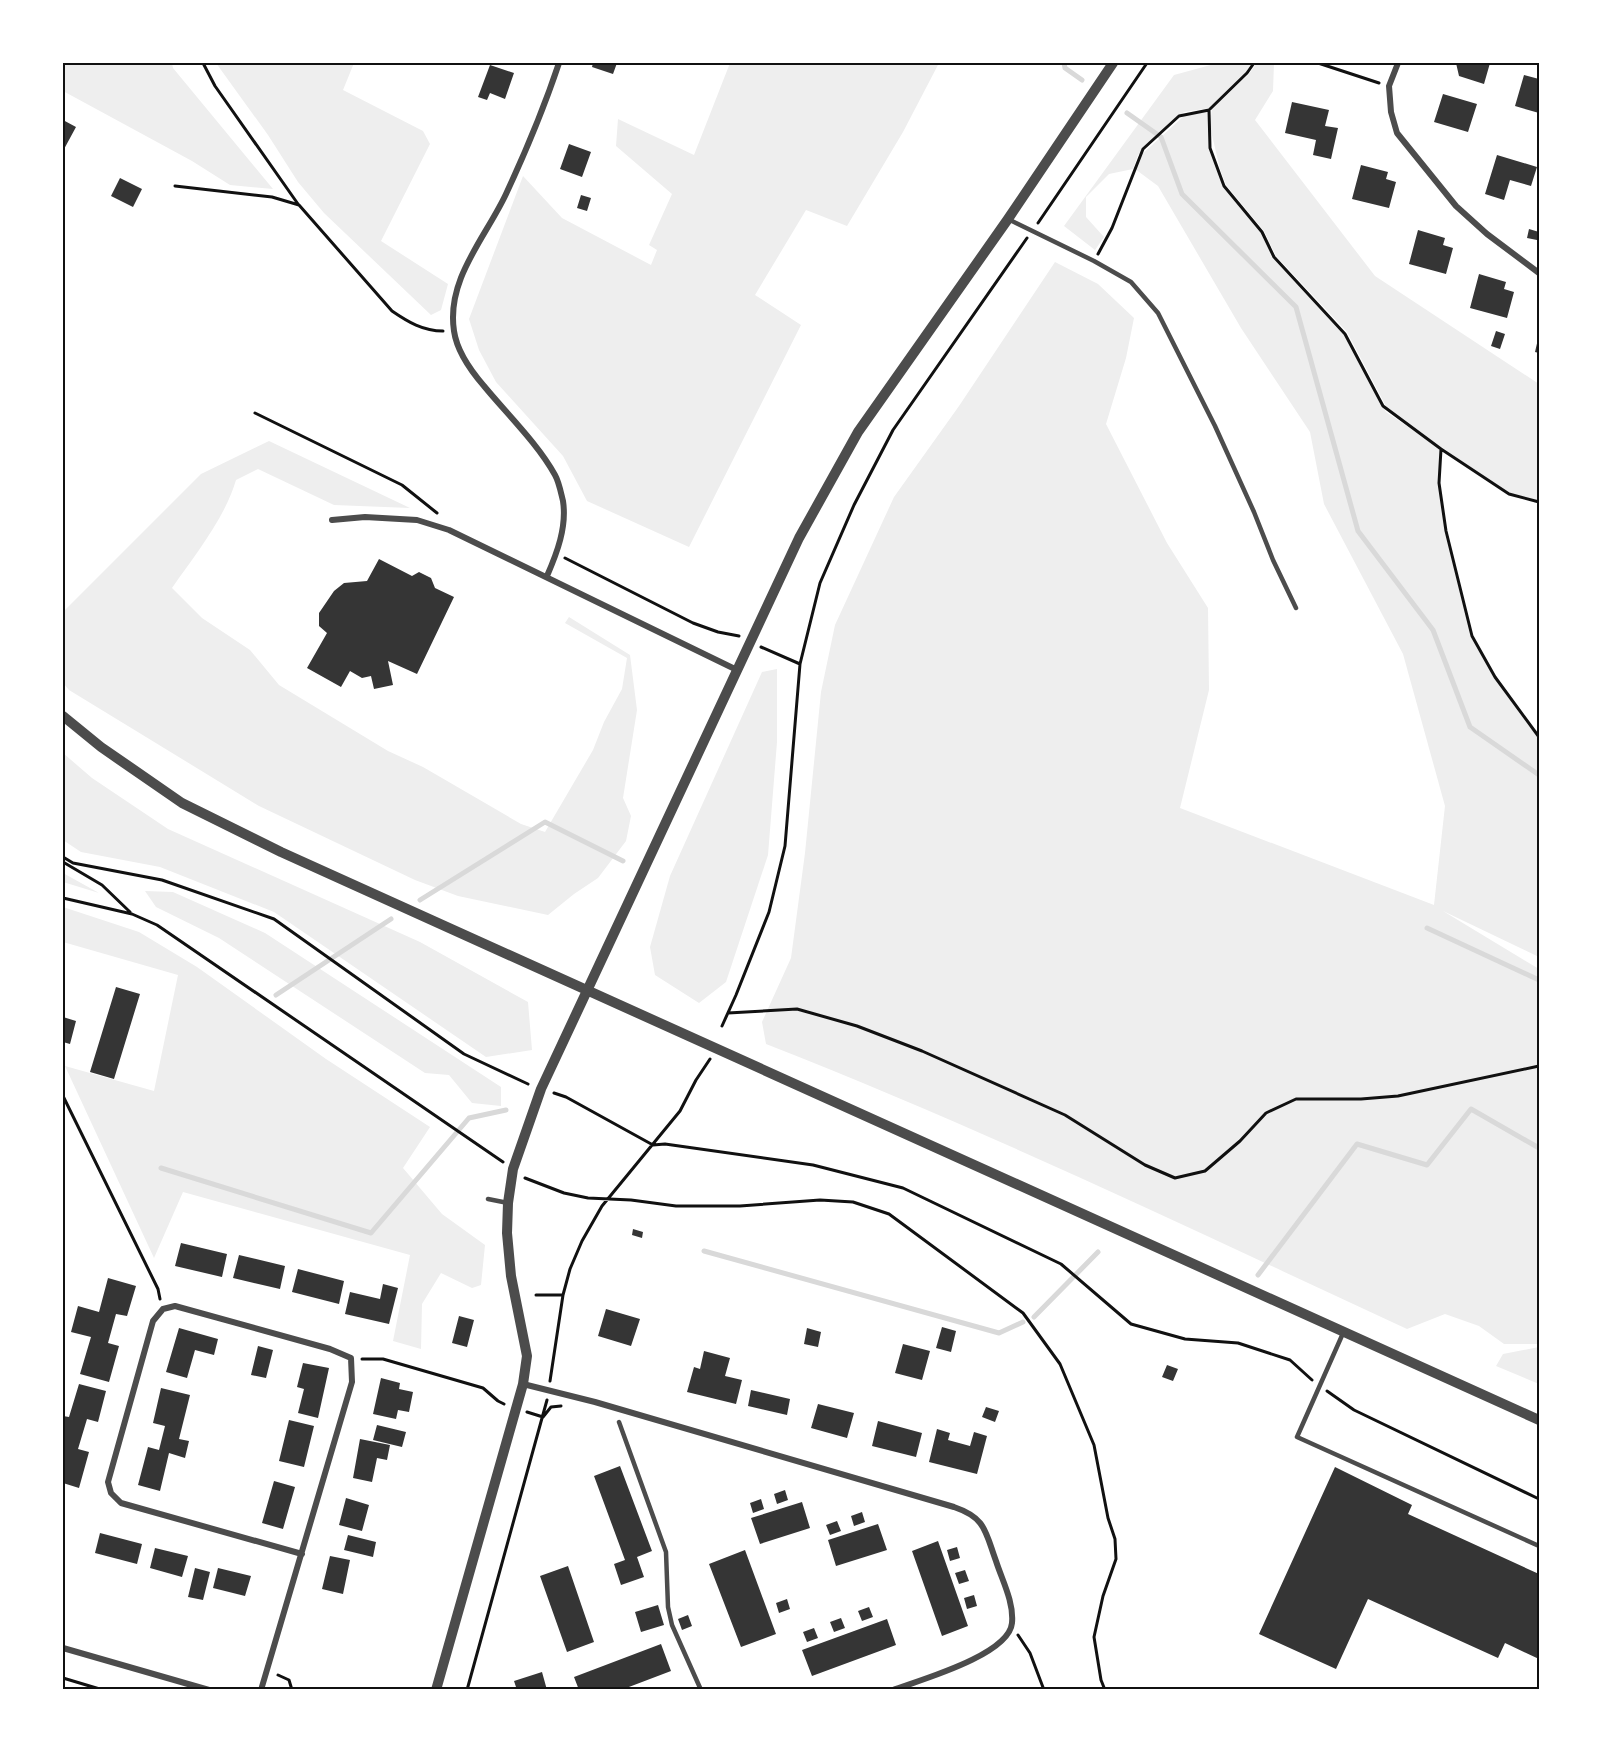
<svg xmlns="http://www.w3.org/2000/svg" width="1602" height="1753" viewBox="0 0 1602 1753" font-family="'IBM Plex Sans',sans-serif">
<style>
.green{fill:#eee}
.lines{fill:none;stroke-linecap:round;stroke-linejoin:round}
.stream{stroke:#d9d9d9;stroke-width:5}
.building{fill:#353535}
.path{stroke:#111;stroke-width:3}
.service{stroke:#4c4c4c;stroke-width:4.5}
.minor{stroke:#4c4c4c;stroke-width:6}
.tertiary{stroke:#4c4c4c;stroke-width:10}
.neatline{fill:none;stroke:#111;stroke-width:2}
</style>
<rect width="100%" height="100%" fill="#fff"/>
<path class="green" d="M 63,63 L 172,63 L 173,68 L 273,189 L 230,185 L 192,161 L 63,91 Z
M 216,63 L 354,63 L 343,90 L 423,131 L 430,144 L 381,241 L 448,284 L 441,310 L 431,315 L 324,213 L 298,182 L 268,135 Z
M 730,63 L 939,63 L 903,132 L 847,226 L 806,210 L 755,295 L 801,325 L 689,547 L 587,501 L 563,456 L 496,382 L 479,350 L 469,319 L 523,176 L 562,218 L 651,265 L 657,250 L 649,245 L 672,194 L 616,146 L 618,119 L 694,155 Z
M 1218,63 L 1254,63 L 1247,73 L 1210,108 L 1184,112 L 1160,132 L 1138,155 L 1133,169 L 1109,174 L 1086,197 L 1086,217 L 1104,237 L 1095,250 L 1064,226 L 1174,75 Z
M 1257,63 L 1274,63 L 1273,91 L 1255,120 L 1375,276 L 1539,384 L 1539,502 L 1509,494 L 1388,410 L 1347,332 L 1276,256 L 1264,231 L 1226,185 L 1220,169 L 1211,131 L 1210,148 L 1224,186 L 1262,232 L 1274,257 L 1345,334 L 1386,412 L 1441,449 L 1439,483 L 1446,531 L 1472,636 L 1495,677 L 1539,737 L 1539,957 L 1443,911 L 1539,969 L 1539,1344 L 1504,1344 L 1479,1326 L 1445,1314 L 1407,1329 C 1195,1231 984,1129 766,1044 L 762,1022 L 791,958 L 805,853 L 821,692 L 835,625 L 894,497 L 959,406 L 1055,262 L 1098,284 L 1134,318 L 1126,358 L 1106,424 L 1167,543 L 1208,608 L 1209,690 L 1180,808 L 1434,905 L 1445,806 L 1403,654 L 1324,504 L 1310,432 L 1241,328 L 1158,186 L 1135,169 L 1140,156 L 1185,115 L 1209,110 L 1210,124 L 1212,109 L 1248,75 Z
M 269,441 L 410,508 L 334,505 L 258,469 L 236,480 C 225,518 195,555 172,588 L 202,618 L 250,650 L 279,685 L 388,751 L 423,767 L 521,824 L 545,832 L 593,750 L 604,722 L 622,689 L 627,658 L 565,623 L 569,617 L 630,655 L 637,710 L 623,798 L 631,816 L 626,841 L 598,878 L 574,894 L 548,915 L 458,896 L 415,880 L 259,806 L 69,690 L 63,683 L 63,612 L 201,474 Z
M 777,669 L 777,742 L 768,855 L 726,982 L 699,1003 L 655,975 L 650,947 L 670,876 L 762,672 Z
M 63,753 L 92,778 L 168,829 L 420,942 L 528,1002 L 532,1050 L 486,1057 L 274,912 L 160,867 L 81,852 L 63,840 Z
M 63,873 L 99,893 L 63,882 Z
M 145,891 L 173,892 L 265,933 L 501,1087 L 501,1106 L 472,1103 L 449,1075 L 425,1073 L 219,938 L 156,907 Z
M 63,907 L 139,932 L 197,967 L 326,1059 L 430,1127 L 403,1168 L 442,1214 L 485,1245 L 481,1285 L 472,1288 L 441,1273 L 422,1304 L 421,1349 L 393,1341 L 410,1255 L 183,1192 L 154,1258 L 65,1066 L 154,1091 L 178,975 L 63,942 Z
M 1539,1347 L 1539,1384 L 1496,1366 L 1503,1354 Z"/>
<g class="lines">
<path class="stream" d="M 1064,63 L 1065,68 L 1082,80
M 1127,113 L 1161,137 L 1182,194 L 1296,307 L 1358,531 L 1433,630 L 1470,727 L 1539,775
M 420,900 L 545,822 L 623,861
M 1427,928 L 1539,980
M 276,995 L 391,919
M 161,1168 L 371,1233 L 469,1118 L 506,1110
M 704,1251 L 999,1333 L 1023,1322
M 1258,1275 L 1357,1144 L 1427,1165 L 1471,1109 L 1539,1148
M 1034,1317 L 1098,1252"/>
</g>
<path class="building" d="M 593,63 L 617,63 L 613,74 L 592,67 Z
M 1456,63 L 1490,63 L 1484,84 L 1459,76 Z
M 490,65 L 514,73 L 505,99 L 490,93 L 487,100 L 478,97 Z
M 1524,75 L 1539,79 L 1539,113 L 1515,106 Z
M 1443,94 L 1477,104 L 1468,132 L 1434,122 Z
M 1292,102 L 1329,110 L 1325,126 L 1338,128 L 1331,159 L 1313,155 L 1316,140 L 1285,133 Z
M 63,120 L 76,127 L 63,151 Z
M 569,144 L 591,152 L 582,177 L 560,169 Z
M 1497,155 L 1537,167 L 1531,186 L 1510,180 L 1504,200 L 1485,194 Z
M 1361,165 L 1388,172 L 1386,179 L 1396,182 L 1389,208 L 1352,199 Z
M 120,178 L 142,189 L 133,207 L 111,196 Z
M 581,195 L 591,198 L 587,211 L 577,208 Z
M 1529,229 L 1539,232 L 1537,240 L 1527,238 Z
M 1418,230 L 1445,238 L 1443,245 L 1453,248 L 1446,274 L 1409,264 Z
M 1479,274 L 1506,282 L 1504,289 L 1514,292 L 1507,318 L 1470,308 Z
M 1496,331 L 1505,334 L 1500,349 L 1491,346 Z
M 1538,339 L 1539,339 L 1539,353 L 1535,352 Z
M 379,559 L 412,576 L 419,572 L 431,578 L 435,588 L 454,597 L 417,674 L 388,661 L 393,685 L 374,689 L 371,676 L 362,678 L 350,671 L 341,687 L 307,668 L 327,633 L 319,626 L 319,613 L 334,591 L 344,583 L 367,581 Z
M 116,987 L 140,994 L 114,1079 L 90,1072 Z
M 63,1017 L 76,1021 L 70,1044 L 63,1042 Z
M 633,1229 L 643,1232 L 642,1238 L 632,1235 Z
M 181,1243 L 227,1254 L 222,1277 L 175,1266 Z
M 239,1255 L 285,1266 L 280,1289 L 233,1278 Z
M 298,1269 L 344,1281 L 339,1304 L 292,1292 Z
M 108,1278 L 136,1286 L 127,1316 L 116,1314 L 108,1343 L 119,1346 L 109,1382 L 80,1374 L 91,1337 L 71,1332 L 78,1306 L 99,1312 Z
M 383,1284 L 398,1288 L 389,1324 L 345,1314 L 350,1292 L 380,1299 Z
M 606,1309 L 640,1319 L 631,1346 L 598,1336 Z
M 459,1316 L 474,1320 L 467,1347 L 452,1343 Z
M 942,1327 L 956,1331 L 951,1352 L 936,1348 Z
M 179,1328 L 218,1339 L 214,1355 L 195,1350 L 187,1378 L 166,1372 Z
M 807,1328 L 821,1332 L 818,1347 L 804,1344 Z
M 903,1344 L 930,1351 L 922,1380 L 895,1373 Z
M 258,1346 L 273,1350 L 266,1378 L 251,1375 Z
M 704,1351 L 730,1358 L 725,1376 L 742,1380 L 736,1404 L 687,1392 L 694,1367 L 700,1369 Z
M 303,1363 L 329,1368 L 318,1418 L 298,1413 L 304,1389 L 297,1387 Z
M 1167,1365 L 1178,1369 L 1173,1381 L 1162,1377 Z
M 381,1378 L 400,1383 L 399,1389 L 413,1392 L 409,1412 L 398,1410 L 396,1419 L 373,1414 Z
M 79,1384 L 106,1391 L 98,1422 L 87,1419 L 78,1449 L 89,1452 L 79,1488 L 63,1483 L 63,1416 L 69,1417 Z
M 161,1388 L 190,1395 L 179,1439 L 189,1441 L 185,1458 L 169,1453 L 160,1491 L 138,1485 L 148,1447 L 159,1450 L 165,1426 L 153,1423 Z
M 751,1390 L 790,1399 L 787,1415 L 748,1406 Z
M 818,1404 L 854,1413 L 847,1438 L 811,1428 Z
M 986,1407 L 999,1411 L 995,1422 L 982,1417 Z
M 289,1420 L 314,1426 L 304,1467 L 279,1461 Z
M 878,1421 L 922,1433 L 916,1457 L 872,1446 Z
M 377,1425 L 406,1432 L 402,1447 L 373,1440 Z
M 937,1429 L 950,1433 L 948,1440 L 970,1446 L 974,1432 L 987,1436 L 977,1474 L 929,1462 Z
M 360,1439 L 390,1445 L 387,1460 L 377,1458 L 372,1482 L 353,1478 Z
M 620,1466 L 652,1551 L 637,1557 L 644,1577 L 621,1585 L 614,1564 L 625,1560 L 594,1476 Z
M 1335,1467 L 1412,1505 L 1408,1514 L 1539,1574 L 1539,1659 L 1505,1643 L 1498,1658 L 1368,1599 L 1336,1669 L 1259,1634 Z
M 274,1481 L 295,1487 L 283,1529 L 262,1523 Z
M 785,1490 L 788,1500 L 777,1504 L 774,1494 Z
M 346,1498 L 369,1505 L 362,1531 L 339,1525 Z
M 761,1499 L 764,1509 L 753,1513 L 750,1503 Z
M 802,1502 L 810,1528 L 760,1544 L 751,1518 Z
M 862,1512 L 865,1522 L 854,1526 L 851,1516 Z
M 837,1521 L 841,1531 L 830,1535 L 826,1525 Z
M 878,1524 L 887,1550 L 836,1566 L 828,1540 Z
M 100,1533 L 142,1544 L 137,1564 L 95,1553 Z
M 348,1535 L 376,1542 L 373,1557 L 344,1550 Z
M 938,1541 L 968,1626 L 942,1636 L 912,1551 Z
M 957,1547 L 960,1558 L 950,1561 L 947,1550 Z
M 155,1548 L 188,1556 L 182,1577 L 150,1568 Z
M 745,1550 L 776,1634 L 741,1647 L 709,1564 Z
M 330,1556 L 350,1560 L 343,1594 L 322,1589 Z
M 568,1566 L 594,1642 L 567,1652 L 540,1576 Z
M 195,1568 L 210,1572 L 203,1600 L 188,1597 Z
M 218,1568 L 251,1576 L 245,1596 L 213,1588 Z
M 965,1570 L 969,1581 L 959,1584 L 955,1573 Z
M 974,1595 L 977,1606 L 967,1609 L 964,1598 Z
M 787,1599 L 790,1609 L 779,1613 L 776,1603 Z
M 658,1605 L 664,1625 L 641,1632 L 635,1612 Z
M 869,1607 L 873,1617 L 862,1621 L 858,1611 Z
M 688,1615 L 692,1626 L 682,1630 L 678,1619 Z
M 841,1618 L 845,1628 L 834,1632 L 830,1622 Z
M 887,1619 L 896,1645 L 812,1676 L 802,1650 Z
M 814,1628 L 818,1638 L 807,1642 L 803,1632 Z
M 661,1644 L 671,1671 L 621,1690 L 579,1690 L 574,1677 Z
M 542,1672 L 547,1690 L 517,1690 L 514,1681 Z"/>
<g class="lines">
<path class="path" d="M 203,63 L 215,86 L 298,204
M 1254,63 L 1247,73 L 1209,110 L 1210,148 L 1224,186 L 1262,232 L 1274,257 L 1345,334 L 1383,406 L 1441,449 L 1439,483 L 1446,531 L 1472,636 L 1495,677 L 1539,737
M 1318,63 L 1379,83
M 175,186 L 272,197 L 299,205 L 392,311 C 408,322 423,331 443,331
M 1038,223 L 1147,63
M 1098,254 L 1112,228 L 1143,149 L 1179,116 L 1209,110
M 255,413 L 402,485 L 437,513
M 1441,449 L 1509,494 L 1539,502
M 565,558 L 693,623 L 718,632 L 739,636
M 761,647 L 800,664
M 63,857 L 73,863 L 162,880 L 274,919 L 464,1054 L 528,1084
M 63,862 L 102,885 L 130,912
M 63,898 L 132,914 L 157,925 L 503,1162
M 728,1013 L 797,1009 L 857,1026 L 922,1051 L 1065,1115 L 1145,1165 L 1175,1178 L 1205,1171 L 1240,1141 L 1266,1113 L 1296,1099 L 1361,1099 L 1398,1096 L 1539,1066
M 722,1026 L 736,995 L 769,912 L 785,846 L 800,664 L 820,583 L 854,505 L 893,430 L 1027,238
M 554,1093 L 566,1097 L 653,1145 L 665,1144 L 813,1165 L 903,1188 L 1061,1264 L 1131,1324 L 1185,1339 L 1238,1343 L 1290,1360 L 1312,1380
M 63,1096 L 158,1289 L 160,1299
M 525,1178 L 564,1193 L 588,1198 L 631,1200 L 676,1206 L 740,1206 L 820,1200 L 853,1202 L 889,1214 L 1023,1313 L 1060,1364 L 1094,1445 L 1108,1518 L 1115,1539 L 1116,1559 L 1103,1596 L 1094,1637 L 1101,1680 L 1105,1690
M 536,1295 L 563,1295
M 362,1359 L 383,1359 L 483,1388 L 498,1401 L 504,1404
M 550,1381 L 563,1295 L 570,1269 L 582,1241 L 602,1206 L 680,1111 L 696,1080 L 710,1059
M 1327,1391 L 1354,1410 L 1539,1499
M 527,1412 L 543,1417 L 551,1407 L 561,1406
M 1018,1635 L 1030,1653 L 1044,1690
M 278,1675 L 289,1680 L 292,1690
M 63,1678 L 103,1690
M 467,1690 L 547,1400"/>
<path class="service" d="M 1008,219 L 1094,261 L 1131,282 L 1158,313 L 1215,426 L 1254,512 L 1273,560 L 1296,608
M 488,1199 L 508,1203
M 1344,1331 L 1297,1437 L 1539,1546
M 619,1422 L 666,1552 L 668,1607 L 672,1625 L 701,1690"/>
<path class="minor" d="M 1398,63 L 1389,86 L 1391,112 L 1397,133 L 1456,206 L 1487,234 L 1539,273
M 332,520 L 365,517 L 417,520 L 449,530 L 737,670
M 547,576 C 557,553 567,527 563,501 C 561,493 559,482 555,475 C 538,444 507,414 484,386 C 471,371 457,352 454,331 C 446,279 486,237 506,194 C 526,151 544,108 559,63
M 523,1384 L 595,1402 L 954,1507 C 986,1518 985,1531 996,1561 C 1002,1580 1014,1602 1012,1623 C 1009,1655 920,1680 893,1690
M 63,1648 L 209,1690
M 261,1690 L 352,1382 L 351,1358 L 330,1349 L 175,1306 L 163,1309 L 153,1321 L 108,1482 L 111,1493 L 121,1503 L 302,1554"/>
<path class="tertiary" d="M 63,716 L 101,747 L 182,803 L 281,852 L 1539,1420
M 436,1690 L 523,1384 L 527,1356 L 511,1276 L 507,1233 L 508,1203 L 513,1169 L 541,1089 L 799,538 L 858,432 L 1008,219 L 1113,63"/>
</g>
<rect width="1602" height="1753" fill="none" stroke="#ffffff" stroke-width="129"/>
<rect x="64" y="64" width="1474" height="1624" class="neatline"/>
</svg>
